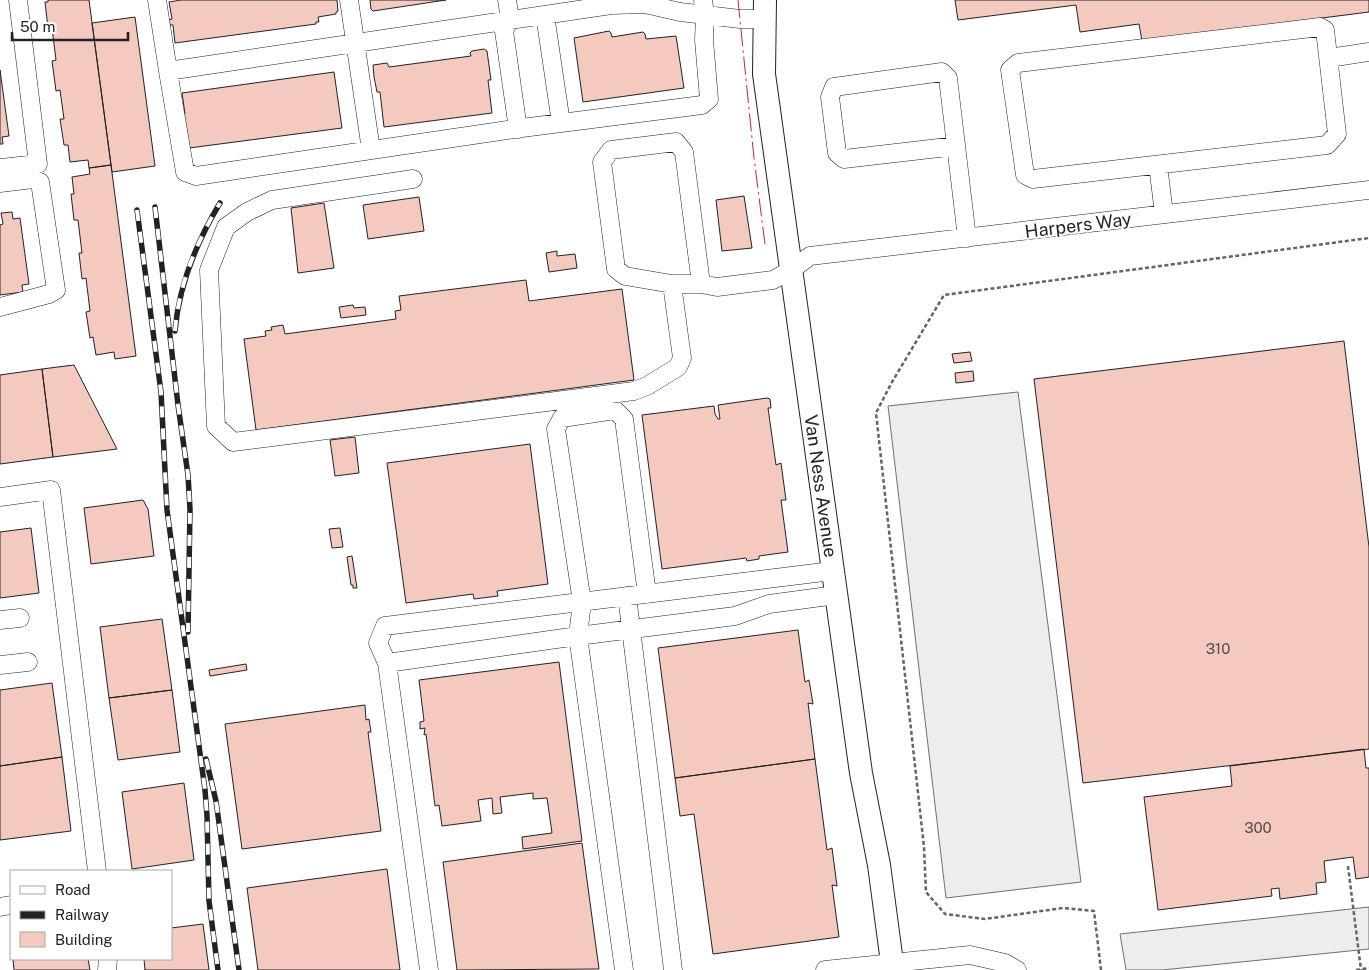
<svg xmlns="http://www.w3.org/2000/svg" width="1369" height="970" viewBox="0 0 1369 970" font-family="'Public Sans',sans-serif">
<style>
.parking{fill:#ededed;stroke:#6f6f6f}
.building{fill:#f3c9c0;stroke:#222}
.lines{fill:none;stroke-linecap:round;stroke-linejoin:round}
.minor-casing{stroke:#222;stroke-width:19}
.major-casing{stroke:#222;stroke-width:24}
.path{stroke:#646464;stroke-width:2.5;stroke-dasharray:4 2.5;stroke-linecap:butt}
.minor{stroke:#fff;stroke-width:18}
.major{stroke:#fff;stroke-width:22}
.rail-casing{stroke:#222;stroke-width:5.5}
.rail{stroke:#fff;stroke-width:4;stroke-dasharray:11;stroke-linecap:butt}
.power{stroke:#c62828;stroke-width:1;stroke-dasharray:18 4 2.5 4;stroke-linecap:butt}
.labels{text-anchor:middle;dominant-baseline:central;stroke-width:4;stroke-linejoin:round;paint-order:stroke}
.number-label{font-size:15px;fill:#564c4a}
.street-label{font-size:18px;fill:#222;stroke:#fff}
</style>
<rect width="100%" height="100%" fill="#fff"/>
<path class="parking" d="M 1018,392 L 1081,882 L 946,898 L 888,406 Z
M 1369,907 L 1369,949 L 1162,970 L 1126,970 L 1120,934 Z"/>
<path class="building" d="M 48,0 L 89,0 L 111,165 L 89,168 L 88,160 L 70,162 L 68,145 L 64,145 L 60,119 L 64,119 L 60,90 L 56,91 L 52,61 L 56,60 L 52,28 L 48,28 L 45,2 L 48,2 Z
M 181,0 L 337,0 L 338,11 L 336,12 L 336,14 L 318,17 L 319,22 L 316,22 L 316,24 L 175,43 L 173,25 L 170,25 L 169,20 L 172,19 L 169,2 Z
M 370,0 L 446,0 L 373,11 L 371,9 Z
M 955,0 L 1369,0 L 1369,12 L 1142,41 L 1139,24 L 1080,32 L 1076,5 L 958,20 Z
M 135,17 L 155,166 L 112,172 L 92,23 Z
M 609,31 L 611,33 L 612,37 L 643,32 L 645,34 L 646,39 L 676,36 L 684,88 L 583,102 L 574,38 Z
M 484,49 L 487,51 L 491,80 L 488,80 L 492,113 L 384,127 L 380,92 L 377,92 L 374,77 L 373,65 L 387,63 L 389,67 L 471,56 L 470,53 L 472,51 Z
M 0,70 L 9,136 L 2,137 L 3,144 L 0,144 Z
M 334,72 L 342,128 L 189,148 L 186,125 L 183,125 L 182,114 L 185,114 L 182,93 Z
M 111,165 L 136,356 L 115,359 L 114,352 L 96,355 L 93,337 L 90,338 L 86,312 L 90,311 L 86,278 L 82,279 L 79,253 L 82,253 L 78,220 L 74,220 L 71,194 L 74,194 L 72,177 L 90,174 L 89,168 Z
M 744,196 L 752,248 L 722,251 L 716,200 Z
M 419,197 L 424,231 L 368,239 L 363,205 Z
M 324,203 L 334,268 L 298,273 L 291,208 Z
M 12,212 L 13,219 L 20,218 L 29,284 L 22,285 L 23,292 L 0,295 L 0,225 L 3,224 L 1,213 Z
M 557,251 L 557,256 L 575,254 L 577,268 L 549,272 L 546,253 Z
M 526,280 L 529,301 L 622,289 L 634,380 L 256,430 L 244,339 L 266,336 L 265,331 L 272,330 L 271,327 L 283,325 L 285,334 L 396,319 L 395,311 L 401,310 L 399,296 Z
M 353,305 L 354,308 L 365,307 L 366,315 L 341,318 L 339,307 Z
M 1344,341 L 1369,547 L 1369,749 L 1083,783 L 1034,379 Z
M 970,352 L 972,361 L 954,363 L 952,354 Z
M 74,365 L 117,449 L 53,457 L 42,369 Z
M 42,369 L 53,457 L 0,464 L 0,375 Z
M 973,371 L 974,381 L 956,383 L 955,373 Z
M 767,398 L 770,399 L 771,408 L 768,408 L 776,465 L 781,463 L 786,500 L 781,500 L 788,552 L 759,556 L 759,559 L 747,561 L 746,558 L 662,569 L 642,415 L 714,406 L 715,414 L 718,419 L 720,419 L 718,405 Z
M 355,437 L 359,473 L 335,476 L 330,440 Z
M 530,444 L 548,584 L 497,591 L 498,596 L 474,599 L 473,594 L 406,603 L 387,463 Z
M 143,500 L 148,509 L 154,556 L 91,564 L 84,508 Z
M 31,528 L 39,593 L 0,598 L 0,532 Z
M 340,528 L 343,547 L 332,548 L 329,529 Z
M 352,556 L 357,588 L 353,588 L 353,585 L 351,585 L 347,557 Z
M 162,619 L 172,690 L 109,698 L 100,627 Z
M 798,630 L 805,682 L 809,680 L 813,704 L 808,703 L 815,759 L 675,778 L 658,648 Z
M 559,662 L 582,841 L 523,849 L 522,837 L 552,833 L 547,798 L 533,799 L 533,793 L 500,797 L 502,813 L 493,814 L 492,798 L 478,800 L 481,821 L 442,826 L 439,805 L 435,806 L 426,734 L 424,735 L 425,728 L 420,729 L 420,722 L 424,721 L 419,680 Z
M 246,664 L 247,670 L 210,676 L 209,670 Z
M 52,683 L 62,757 L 0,766 L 0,690 Z
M 172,690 L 180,752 L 118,760 L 109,698 Z
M 365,705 L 366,720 L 369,719 L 371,732 L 368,732 L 381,831 L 242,849 L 225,724 Z
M 1364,749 L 1366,768 L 1369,768 L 1369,877 L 1356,879 L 1353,857 L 1324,861 L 1326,882 L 1316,883 L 1317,894 L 1280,899 L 1279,888 L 1271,889 L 1272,896 L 1158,910 L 1144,797 L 1232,786 L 1230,766 Z
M 62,757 L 71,831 L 0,840 L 0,766 Z
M 815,759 L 827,850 L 832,848 L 837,886 L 832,885 L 839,937 L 713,954 L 694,814 L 680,816 L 675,778 Z
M 184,783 L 194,860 L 132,869 L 122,792 Z
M 582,843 L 599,969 L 457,970 L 443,862 Z
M 387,869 L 400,970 L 258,970 L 247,888 Z
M 203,924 L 209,970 L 145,970 L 144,959 L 171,959 L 171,928 Z
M 13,959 L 88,959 L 90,970 L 14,970 Z"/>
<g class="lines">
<defs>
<path id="minor" d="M 157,0 L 168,71
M 349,0 L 371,150
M 507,0 L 510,19 L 504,31 L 518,129
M 703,0 L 705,15 L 704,40 L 709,99 L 702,105 L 514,129 L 196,176 L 185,172 L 168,71 L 611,5 L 645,4 L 680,12 L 740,19 L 764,19
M 545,15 L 561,123
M 1320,27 L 1325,30 L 1337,134 L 1327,145 L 1033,179 L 1025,175 L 1010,70 L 1018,63 Z
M 1329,58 L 1369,52
M 956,146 L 844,159 L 837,153 L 830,97 L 834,87 L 942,72 L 948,78 L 967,238
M 1158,165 L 1164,214
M 0,168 L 38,164 L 18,0
M 413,179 L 272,200 L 247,212 L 226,227 L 209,270 L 216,426 L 233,442 L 634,391 L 647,386 L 678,367 L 682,358 L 672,284
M 0,183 L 33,179 L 40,182 L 56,290 L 49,294 L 0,307
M 701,284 L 684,152 L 676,142 L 611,150 L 602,162 L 616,269 L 625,276 L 672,284 L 701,284 L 717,287 L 773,280 L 791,270 L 810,256 L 1369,190
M 0,497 L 51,490 L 97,871
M 647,594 L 624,419 L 615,410 L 562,418 L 556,429 L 582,602 L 578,636 L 735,616 L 769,604 L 836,595
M 627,596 L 673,970
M 0,620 L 20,618
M 387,663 L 578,636 L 624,970
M 0,665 L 28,662
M 0,907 L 11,905
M 107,970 L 108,959
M 429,970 L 387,663 L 378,643 L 385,626 L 832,571
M 825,970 L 970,955 L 1005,963 L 1017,970"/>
<path id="major" d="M 765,0 L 764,74 L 861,773 L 879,865 L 893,970"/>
</defs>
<use href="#minor" class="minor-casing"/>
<use href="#major" class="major-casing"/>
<path class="path" d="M 1348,866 L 1361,970
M 1101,970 L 1094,911 L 1063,908 L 985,919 L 945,914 L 926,892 L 924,847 L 876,413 L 892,382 L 944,295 L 1369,238
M 1356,970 L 1369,968"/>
<use href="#minor" class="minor"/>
<use href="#major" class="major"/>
<defs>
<path id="rail" d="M 155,207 L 178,405 L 188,475 L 190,509 L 188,632
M 137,210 L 161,392 L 167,510 L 205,790 L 207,816 L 209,901 L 218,970
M 175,331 C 179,284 196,243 220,203
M 206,759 L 216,801 L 239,970"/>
</defs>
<use href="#rail" class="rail-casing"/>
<use href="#rail" class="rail"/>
<path class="power" d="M 738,0 L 754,158 L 765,244"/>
</g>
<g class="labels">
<g class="number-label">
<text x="1218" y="648">310</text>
<text x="1258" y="827">300</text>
</g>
<g class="street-label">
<text transform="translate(1078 225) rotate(-7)">Harpers Way</text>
<text transform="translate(821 486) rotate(82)">Van Ness Avenue</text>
</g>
</g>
<rect x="10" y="870" width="162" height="90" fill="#ffffff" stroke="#a7a7a7"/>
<rect x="20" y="886" width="25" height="8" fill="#ffffff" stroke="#a7a7a7"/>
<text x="55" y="895" font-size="15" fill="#222222">Road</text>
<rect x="20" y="911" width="25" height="8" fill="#222222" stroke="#a7a7a7"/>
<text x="55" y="920" font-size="15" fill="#222222">Railway</text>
<rect x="20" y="932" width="25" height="15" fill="#f3c9c0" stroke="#a7a7a7"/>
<text x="55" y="945" font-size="15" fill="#222222">Building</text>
<path d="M12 32v8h116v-8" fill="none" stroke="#222222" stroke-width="2.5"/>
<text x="20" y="32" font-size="15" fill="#222222" stroke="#ffffff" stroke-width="4" paint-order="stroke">50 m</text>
</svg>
